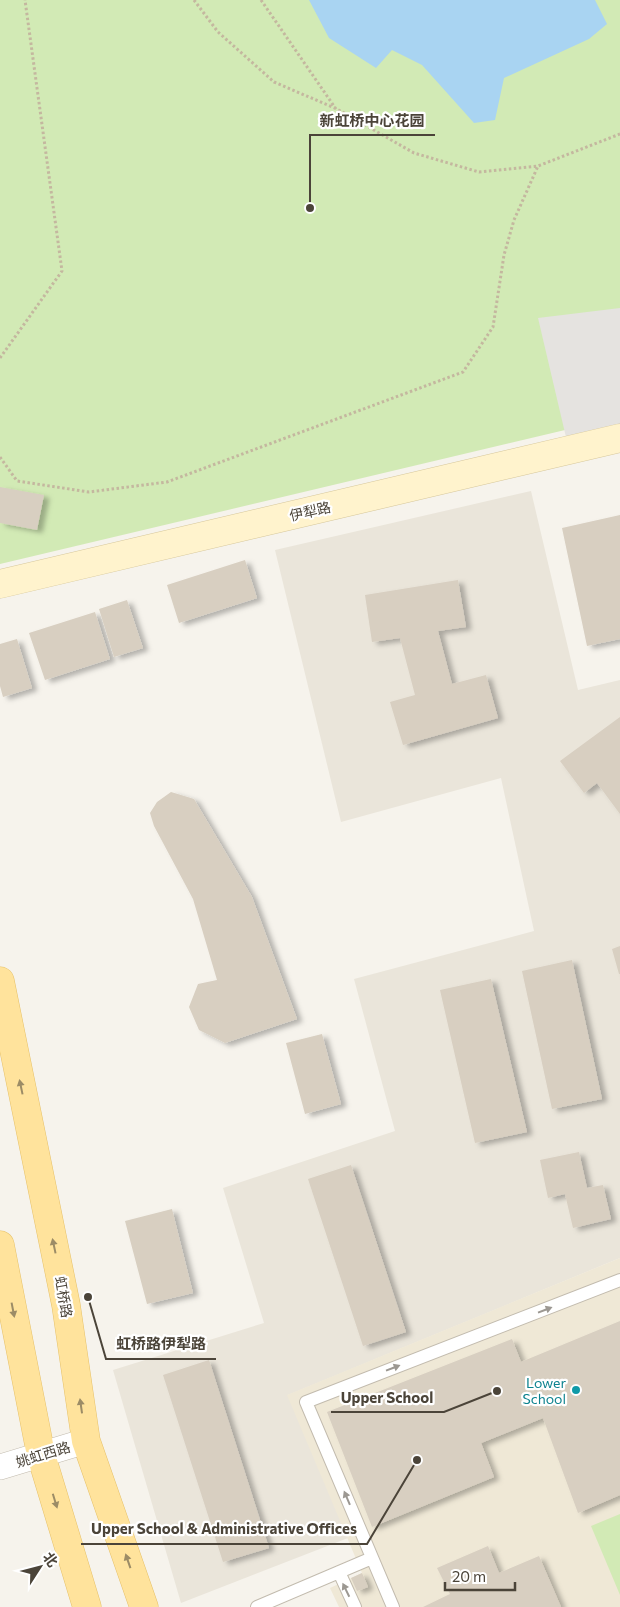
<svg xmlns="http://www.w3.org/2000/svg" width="620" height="1607" viewBox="0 0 620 1607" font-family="Commissioner,'Noto Sans SC',sans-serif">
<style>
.residential{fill:#eae5da}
.education{fill:#efe8d6}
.green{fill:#d2eab5}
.parking{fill:#e5e3e0}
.water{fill:#a9d4f2}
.building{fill:#d8cfc1;filter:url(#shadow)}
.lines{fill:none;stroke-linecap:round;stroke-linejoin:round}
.lane-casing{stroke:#c2bbae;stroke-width:14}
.street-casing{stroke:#c2bbae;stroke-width:26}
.secondary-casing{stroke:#d6c79b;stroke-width:29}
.primary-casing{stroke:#e6c16a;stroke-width:29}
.path{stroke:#c4b79f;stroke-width:3;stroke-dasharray:2.5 2.5;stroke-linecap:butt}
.lane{stroke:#fff;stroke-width:12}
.street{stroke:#fff;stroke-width:25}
.secondary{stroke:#fff3cd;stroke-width:28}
.primary{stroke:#ffe39c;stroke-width:28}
.oneway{fill:#9c8c66}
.oneway2{fill:#9c9892}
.culture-dot{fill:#0f9aa8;stroke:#fff;stroke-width:2}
.labels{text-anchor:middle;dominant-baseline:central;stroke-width:4.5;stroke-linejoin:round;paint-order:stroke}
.street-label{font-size:14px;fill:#4b4439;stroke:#fff}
.culture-label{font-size:14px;fill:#0d838f;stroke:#fff;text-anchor:end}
.leader{fill:none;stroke:#4b4439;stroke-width:2}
.callout-dot{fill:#4b4439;stroke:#fff;stroke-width:2}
.callout-label{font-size:15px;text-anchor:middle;font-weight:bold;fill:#4b4439;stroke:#fff;stroke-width:4.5;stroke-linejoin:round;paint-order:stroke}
</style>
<defs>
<filter id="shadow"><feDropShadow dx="5.5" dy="3" stdDeviation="2.5" flood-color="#0004"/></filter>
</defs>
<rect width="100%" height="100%" fill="#f6f3ec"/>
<path class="residential" d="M 531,491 L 578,690 L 620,680 L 620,1258 L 288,1395 L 348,1538 L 181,1603 L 113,1370 L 264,1323 L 223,1188 L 395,1131 L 354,979 L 534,931 L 501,778 L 341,822 L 275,550 Z"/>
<path class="education" d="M 620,1258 L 620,1607 L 339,1607 L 330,1588 L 362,1573 L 287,1395 Z"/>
<path class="green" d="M 0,0 L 620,0 L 620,417 L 0,564 Z
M 620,1514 L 620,1595 L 591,1526 Z"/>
<path class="parking" d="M 620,308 L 620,438 L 569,450 L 538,318 Z"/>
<path class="water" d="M 309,0 L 595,0 L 607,24 L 589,39 L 504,78 L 495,120 L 474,123 L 422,65 L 392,50 L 376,68 L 329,38 Z"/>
<path class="building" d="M 0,487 L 44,495 L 37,530 L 0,523 Z
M 620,515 L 620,639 L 587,646 L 562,528 Z
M 245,560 L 257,598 L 179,623 L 167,585 Z
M 458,580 L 466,627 L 438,631 L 452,684 L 486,675 L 498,718 L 403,745 L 390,702 L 415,695 L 400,638 L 372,642 L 365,595 Z
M 127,600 L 143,648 L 114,657 L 99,609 Z
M 95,612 L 110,659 L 45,680 L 29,633 Z
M 17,639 L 32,688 L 3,697 L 0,686 L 0,644 Z
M 620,717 L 620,814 L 597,783 L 584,793 L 560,761 Z
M 171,792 L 194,799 L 252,897 L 297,1019 L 225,1043 L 199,1030 L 189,1007 L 198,984 L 217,980 L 193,899 L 154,826 L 150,813 L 157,802 Z
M 620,946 L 620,974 L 619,974 L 612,949 Z
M 572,960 L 602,1099 L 552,1109 L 522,971 Z
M 491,979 L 527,1132 L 475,1143 L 440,990 Z
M 322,1034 L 341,1104 L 305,1114 L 286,1043 Z
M 579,1152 L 587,1188 L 603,1185 L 611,1219 L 573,1228 L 565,1194 L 548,1198 L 540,1160 Z
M 351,1165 L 406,1332 L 363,1346 L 308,1179 Z
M 172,1209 L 193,1293 L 147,1304 L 125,1221 Z
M 620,1321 L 620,1495 L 578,1513 L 543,1418 L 481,1443 L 494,1477 L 372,1527 L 327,1412 L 512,1339 L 521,1362 Z
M 209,1360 L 269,1548 L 223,1562 L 163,1375 Z
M 488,1546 L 499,1573 L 539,1556 L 561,1607 L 423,1607 L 450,1594 L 437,1568 Z
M 362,1573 L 368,1587 L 357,1591 L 351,1578 Z"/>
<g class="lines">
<defs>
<path id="lane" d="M 339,1572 L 355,1607
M 257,1607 L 372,1558
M 393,1607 L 306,1402 L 620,1280"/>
<path id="street" d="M 0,1467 L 86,1441"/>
<path id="secondary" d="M 0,584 L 620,438"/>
<path id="primary" d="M 0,981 L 66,1305 L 86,1441 L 144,1607
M 0,1245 L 41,1455 L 87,1607"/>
</defs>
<use href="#lane" class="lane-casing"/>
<use href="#street" class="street-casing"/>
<use href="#secondary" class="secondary-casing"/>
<use href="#primary" class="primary-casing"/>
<path class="path" d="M 194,0 L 218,32 L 274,82 L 337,109 L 414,153 L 479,172 L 538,166 L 620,134
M 261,0 L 336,109
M 0,358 L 62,271 L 25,0
M 0,457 L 17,481 L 89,492 L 167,482 L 463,372 L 493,327 L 504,255 L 514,220 L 538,166"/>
<use href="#lane" class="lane"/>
<use href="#street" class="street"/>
<use href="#secondary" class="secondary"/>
<use href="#primary" class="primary"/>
</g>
<defs><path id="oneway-solid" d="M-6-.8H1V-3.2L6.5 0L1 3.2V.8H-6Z" transform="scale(1.25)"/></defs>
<g class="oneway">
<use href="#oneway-solid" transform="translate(21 1087) rotate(-102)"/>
<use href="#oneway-solid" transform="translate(54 1246) rotate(-102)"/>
<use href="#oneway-solid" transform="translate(13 1310) rotate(79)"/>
<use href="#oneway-solid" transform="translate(81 1406) rotate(-98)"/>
<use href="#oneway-solid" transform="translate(55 1501) rotate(73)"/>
<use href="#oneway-solid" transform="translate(128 1561) rotate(-109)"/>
</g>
<g class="oneway2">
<use href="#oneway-solid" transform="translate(545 1310) rotate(-21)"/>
<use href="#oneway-solid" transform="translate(393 1368) rotate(-21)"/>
<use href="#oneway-solid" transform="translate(347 1498) rotate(-113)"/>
<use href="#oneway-solid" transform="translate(346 1590) rotate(-116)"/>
</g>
<circle class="culture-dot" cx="576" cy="1390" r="5"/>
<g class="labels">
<g class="street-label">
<text transform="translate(310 511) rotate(-13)">伊犁路</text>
<text transform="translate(64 1297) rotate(80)">虹桥路</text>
<text transform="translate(43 1454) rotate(-17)">姚虹西路</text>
</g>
<g class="culture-label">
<text x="566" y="1382">Lower<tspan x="566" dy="16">School</tspan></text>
</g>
</g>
<path class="leader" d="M310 208L310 135H435M88 1297L106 1359H216M497 1391L444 1412H331M417 1460L367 1544H81"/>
<g class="callout-dot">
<circle cx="310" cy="208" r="5"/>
<circle cx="88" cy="1297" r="5"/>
<circle cx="497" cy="1391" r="5"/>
<circle cx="417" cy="1460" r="5"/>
</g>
<g class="callout-label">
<text x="372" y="126">新虹桥中心花园</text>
<text x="161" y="1349">虹桥路伊犁路</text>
<text x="387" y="1403">Upper School</text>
<text x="224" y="1534">Upper School &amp; Administrative Offices</text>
</g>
<g transform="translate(40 1567) rotate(54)" stroke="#ffffff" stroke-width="4" paint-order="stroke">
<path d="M0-4L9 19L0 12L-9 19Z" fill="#4b4439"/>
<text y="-8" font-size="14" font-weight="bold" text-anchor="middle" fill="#4b4439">北</text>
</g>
<path d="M445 1582v8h70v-8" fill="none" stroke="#4b4439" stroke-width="2.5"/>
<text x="452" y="1582" font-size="15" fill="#4b4439" stroke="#ffffff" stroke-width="4" paint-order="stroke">20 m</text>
</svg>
